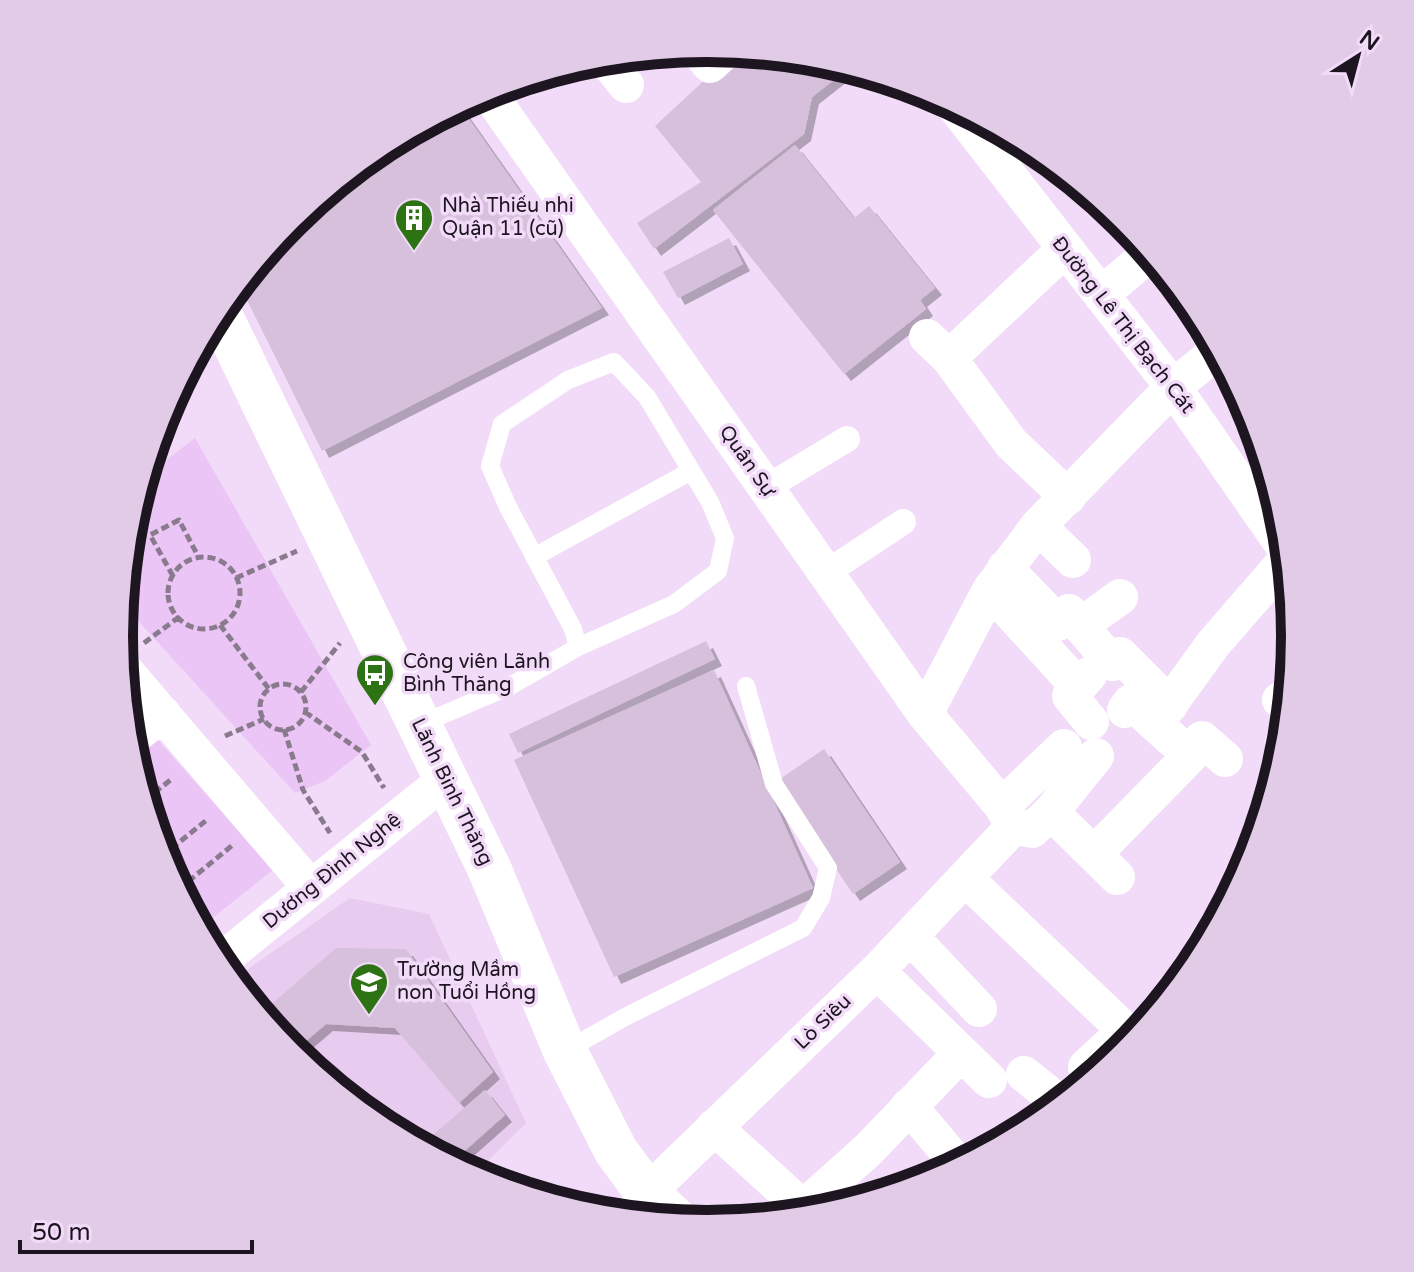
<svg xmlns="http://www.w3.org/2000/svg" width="1414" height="1272" viewBox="0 0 1414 1272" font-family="'Varela Round',sans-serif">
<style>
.built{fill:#e8ccef}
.green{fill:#ebc5f5}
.building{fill:#d6c0dc;filter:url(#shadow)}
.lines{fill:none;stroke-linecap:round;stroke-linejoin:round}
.path{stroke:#8a7a8e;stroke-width:5;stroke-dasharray:8 4;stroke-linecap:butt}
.service{stroke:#fff;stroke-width:18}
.pedestrian{stroke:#fff;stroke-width:26}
.minor{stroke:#fff;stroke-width:36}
.secondary{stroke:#fff;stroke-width:44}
.labels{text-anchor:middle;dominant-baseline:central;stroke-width:7;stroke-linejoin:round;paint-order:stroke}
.poi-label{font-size:20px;fill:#1d151f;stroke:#f2dbf8;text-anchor:start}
.street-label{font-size:20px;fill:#1d151f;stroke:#f2dbf8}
.rim{fill:none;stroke:#1d151f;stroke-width:10}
</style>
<defs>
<filter id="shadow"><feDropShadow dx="7" dy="7" stdDeviation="0" flood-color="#0004"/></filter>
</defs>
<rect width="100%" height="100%" fill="#f2dbf8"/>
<path class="built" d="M 350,898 L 429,914 L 526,1123 L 474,1175 L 380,1125 L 291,1051 L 232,980 Z"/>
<path class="green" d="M 195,438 L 371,745 L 325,781 L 295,793 L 122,603 L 130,521 L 144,477 Z
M 157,739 L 273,870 L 200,928 L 164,861 L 133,758 Z"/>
<path class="building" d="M 736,51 L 822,59 L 849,68 L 812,97 L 804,134 L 654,249 L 637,223 L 701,182 L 655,126 Z
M 459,105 L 602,308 L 322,451 L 239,284 L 292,220 L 381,147 Z
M 795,145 L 854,218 L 869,206 L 935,288 L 920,300 L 926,309 L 844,374 L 713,210 Z
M 729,238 L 743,264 L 678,298 L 663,272 Z
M 706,641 L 715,659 L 518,753 L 509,734 Z
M 714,670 L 813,888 L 614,977 L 514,760 Z
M 824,749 L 900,862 L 853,894 L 777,781 Z
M 336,948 L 406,949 L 493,1072 L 459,1103 L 395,1028 L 326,1024 L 292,1053 L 260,1014 Z
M 485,1090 L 505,1115 L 451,1163 L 420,1146 Z"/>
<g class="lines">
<path class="path" d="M168 593a36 36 0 1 1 72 0a36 36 0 1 1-72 0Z
M 173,576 L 150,535 L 179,520 L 199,558
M 236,578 L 297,551
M 220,625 L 269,689
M 144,643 L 179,617
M260 707a23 23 0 1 1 46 0a23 23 0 1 1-46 0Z
M 301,692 L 340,643
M 305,712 L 362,752 L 384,788
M 284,729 L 303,790 L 330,833
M 225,736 L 264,719
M 145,800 L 173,778
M 162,856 L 208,819
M 179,889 L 234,844"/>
<path class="service" d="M 534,557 L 691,471
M 419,725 L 512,685 L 578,647 L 674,604 L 718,571 L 725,538 L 710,502 L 647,397 L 614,362 L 568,380 L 502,424 L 490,466 L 507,505 L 573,629 L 578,647
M 565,1051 L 627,1016 L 803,928 L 821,898 L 828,868 L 774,784 L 746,686"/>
<path class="pedestrian" d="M 766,488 L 847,439
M 826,573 L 903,522"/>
<path class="minor" d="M 696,49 L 710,65 L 726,50
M 604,58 L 626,85
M 487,91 L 925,714 L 1002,806 L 1014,826
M 953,104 L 1173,387 L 1287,551
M 1101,295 L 1150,253
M 927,337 L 949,358 L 1011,443 L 1068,497
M 949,358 L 1065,249
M 1038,526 L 1073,560
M 1005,568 L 1058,623 L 1069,612 L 1112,663 L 1120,655 L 1170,705
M 990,590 L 1078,686
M 1080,626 L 1120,597
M 122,667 L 311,888
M 1089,675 L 1070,696 L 1091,722
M 1280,700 L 1289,695
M 1125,710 L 1131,702 L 1173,740
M 925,714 L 990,590 L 1038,526 L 1173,387 L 1218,351
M 1156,723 L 1214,643 L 1287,559
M 129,740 L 163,714
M 1283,744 L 1284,743
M 1002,806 L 1064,747
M 1051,812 L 1096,756
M 1014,826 L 1032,830 L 1051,812 L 1117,877
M 1094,854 L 1190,756 L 1202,739 L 1225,759
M 965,878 L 1134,1039
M 910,936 L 979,1009
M 218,963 L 445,780
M 877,971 L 989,1080
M 1086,1067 L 1125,1031
M 1024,1074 L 1060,1103
M 909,1106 L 952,1157 L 956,1166
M 714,1127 L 803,1208 L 868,1150 L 961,1053
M 631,1216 L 647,1193 L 877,971 L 1014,826"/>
<path class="secondary" d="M 218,310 L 489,868 L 565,1051 L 616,1151 L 647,1193 L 677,1221"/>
</g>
<defs>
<symbol id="building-pin" viewBox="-11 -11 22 30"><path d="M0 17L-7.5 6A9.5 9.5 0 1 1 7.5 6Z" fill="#2d7314" stroke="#f2dbf8"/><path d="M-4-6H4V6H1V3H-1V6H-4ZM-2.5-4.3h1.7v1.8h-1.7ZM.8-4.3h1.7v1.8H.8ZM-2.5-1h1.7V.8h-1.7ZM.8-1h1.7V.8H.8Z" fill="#fff"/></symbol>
<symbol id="bus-pin" viewBox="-11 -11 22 30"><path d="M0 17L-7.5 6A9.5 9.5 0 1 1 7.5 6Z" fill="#2d7314" stroke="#f2dbf8"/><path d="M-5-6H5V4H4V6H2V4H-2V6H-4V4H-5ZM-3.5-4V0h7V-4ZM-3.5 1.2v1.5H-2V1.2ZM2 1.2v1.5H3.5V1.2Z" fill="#fff"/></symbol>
<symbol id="school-pin" viewBox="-11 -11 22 30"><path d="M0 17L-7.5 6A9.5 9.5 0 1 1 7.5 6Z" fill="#2d7314" stroke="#f2dbf8"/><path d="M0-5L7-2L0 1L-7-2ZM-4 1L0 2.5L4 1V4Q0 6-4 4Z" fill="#fff"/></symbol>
</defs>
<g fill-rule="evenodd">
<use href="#building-pin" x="392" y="196" width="44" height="60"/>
<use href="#bus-pin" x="353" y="651" width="44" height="60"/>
<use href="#school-pin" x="347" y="960" width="44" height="60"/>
</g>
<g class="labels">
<g class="poi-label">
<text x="442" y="206">Nhà Thiếu nhi<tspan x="442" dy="23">Quận 11 (cũ)</tspan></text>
<text x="403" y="662">Công viên Lãnh<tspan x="403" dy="23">Bình Thăng</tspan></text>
<text x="397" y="970">Trường Mầm<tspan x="397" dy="23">non Tuổi Hồng</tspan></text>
</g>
<g class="street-label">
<text transform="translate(1123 325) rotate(52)">Đường Lê Thị Bạch Cát</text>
<text transform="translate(747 461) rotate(55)">Quân Sự</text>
<text transform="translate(452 792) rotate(64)">Lãnh Binh Thăng</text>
<text transform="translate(332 871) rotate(-39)">Dương Đình Nghệ</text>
<text transform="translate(823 1022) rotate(-44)">Lò Siêu</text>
</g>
</g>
<path d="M0 0H1414V1272H0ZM133 636a574 574 0 1 1 1148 0a574 574 0 1 1-1148 0Z" fill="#e1cbe7" fill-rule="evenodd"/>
<path class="rim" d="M133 636a574 574 0 1 1 1148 0a574 574 0 1 1-1148 0Z"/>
<g transform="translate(1358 56) rotate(36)" stroke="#f2dbf8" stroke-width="6" paint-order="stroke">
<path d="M0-6L14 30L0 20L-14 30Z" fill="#1d151f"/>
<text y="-12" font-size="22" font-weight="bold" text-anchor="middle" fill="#1d151f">N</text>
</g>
<path d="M20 1240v12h232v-12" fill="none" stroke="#1d151f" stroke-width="4"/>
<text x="32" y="1240" font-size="24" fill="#1d151f" stroke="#f2dbf8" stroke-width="6" paint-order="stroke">50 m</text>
</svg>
